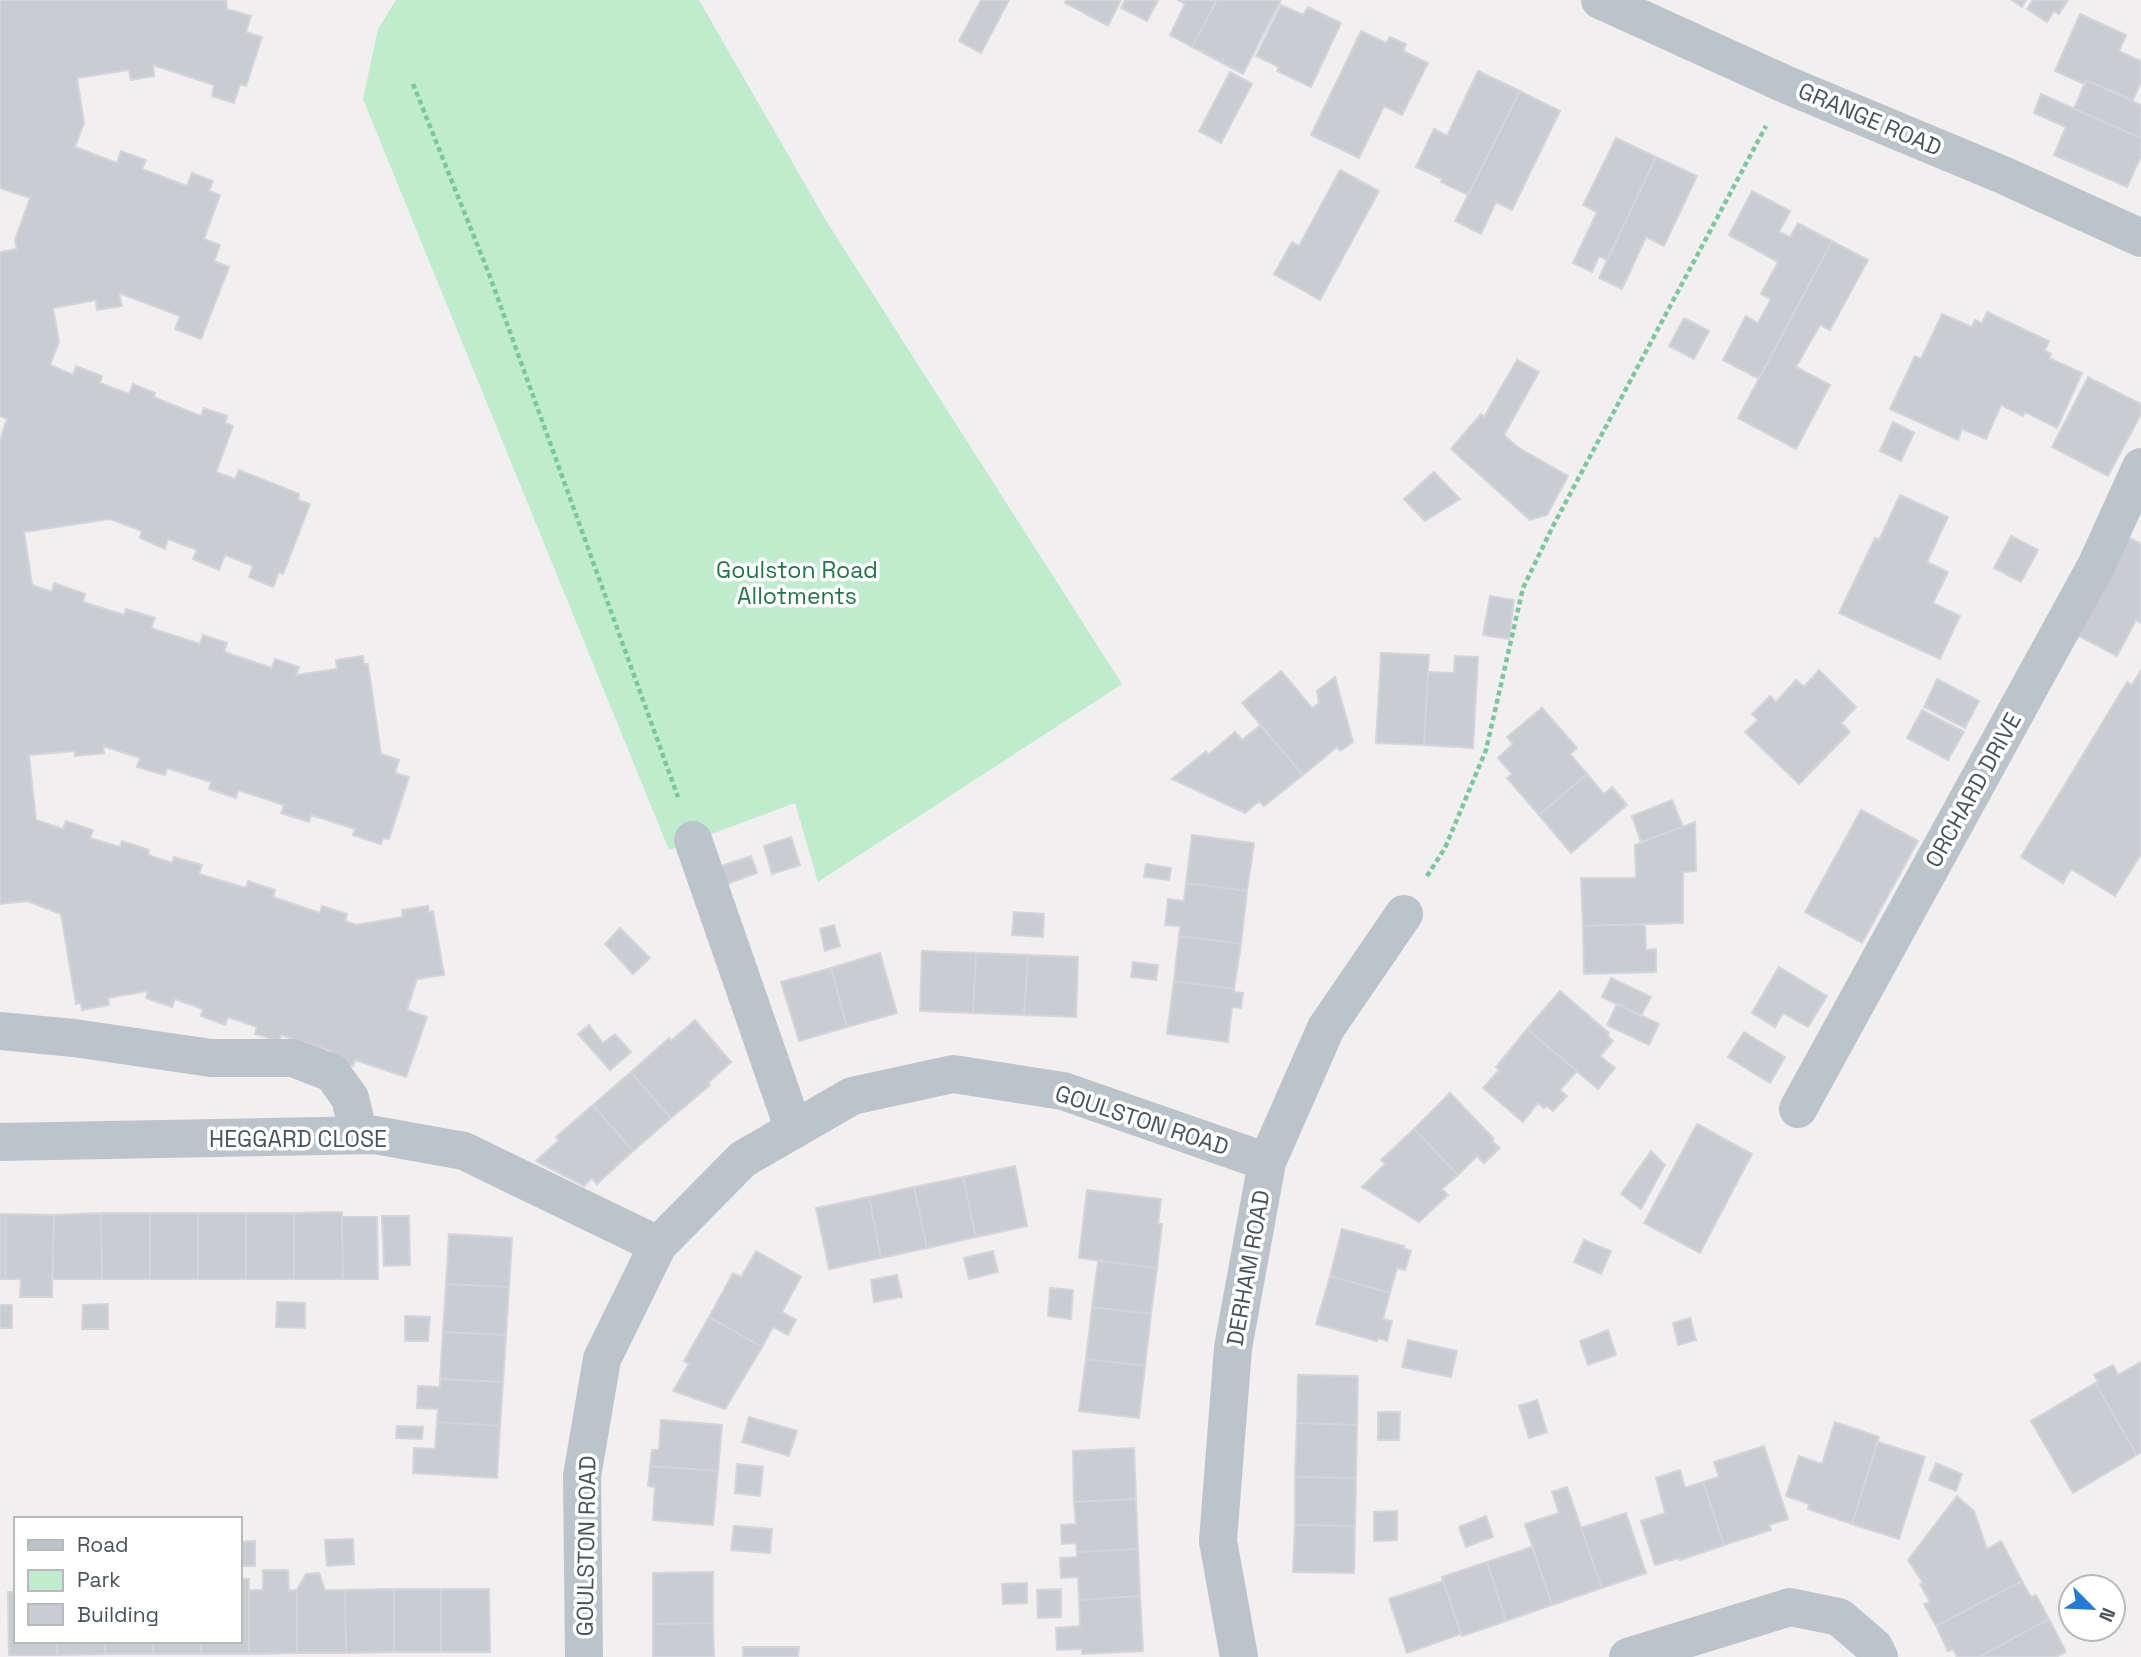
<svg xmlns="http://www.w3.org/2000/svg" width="2141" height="1657" viewBox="0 0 2141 1657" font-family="'Space Grotesk',sans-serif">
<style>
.green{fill:#c0ecce}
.building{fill:#c9ccd1;stroke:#d3d5da;stroke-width:2}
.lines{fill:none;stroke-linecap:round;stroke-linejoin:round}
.path{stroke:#7ac79d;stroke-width:4.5;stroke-dasharray:5 3.5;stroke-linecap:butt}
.minor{stroke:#bbc4cb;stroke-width:38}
.labels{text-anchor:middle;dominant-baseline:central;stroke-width:7;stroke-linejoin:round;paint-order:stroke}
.street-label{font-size:23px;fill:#48535b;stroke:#fff}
.park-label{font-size:23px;fill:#1d7746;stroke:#fff}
</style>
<rect width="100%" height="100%" fill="#f1efef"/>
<path class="green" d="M 396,0 L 699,0 L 825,219 L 1122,684 L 818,882 L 795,803 L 669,850 L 363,99 L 378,29 Z"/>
<path class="building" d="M 0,0 L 226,0 L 227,9 L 251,16 L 246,32 L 262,37 L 246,86 L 240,84 L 234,103 L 212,96 L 214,85 L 153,65 L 154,76 L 131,80 L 129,70 L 77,78 L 84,123 L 75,147 L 117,163 L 121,151 L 146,160 L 142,169 L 187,186 L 192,173 L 213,181 L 209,191 L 220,195 L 204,239 L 220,245 L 214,261 L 229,267 L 201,339 L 175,329 L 180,316 L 119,293 L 122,306 L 97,310 L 96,300 L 53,308 L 59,342 L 50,365 L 73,375 L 76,366 L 102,376 L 100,383 L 129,394 L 133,384 L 155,393 L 153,397 L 201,416 L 204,408 L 227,416 L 225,423 L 233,426 L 216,472 L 235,479 L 239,470 L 299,494 L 298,500 L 310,504 L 283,574 L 279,572 L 273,587 L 249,577 L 253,566 L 225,555 L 219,570 L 193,559 L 197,550 L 168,539 L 165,549 L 140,538 L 142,531 L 110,519 L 24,532 L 32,585 L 52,592 L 54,583 L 85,594 L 83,602 L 124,615 L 126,609 L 155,618 L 151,628 L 200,644 L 203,635 L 227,643 L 224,652 L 272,668 L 275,659 L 299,667 L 296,675 L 337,669 L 336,660 L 363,656 L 364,664 L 368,664 L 381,754 L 399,760 L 395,773 L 409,777 L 389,839 L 383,838 L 381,844 L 353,835 L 355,829 L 311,815 L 309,822 L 281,813 L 284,805 L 238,790 L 236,798 L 209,789 L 211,782 L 167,768 L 165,775 L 137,767 L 140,758 L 103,746 L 104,753 L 75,756 L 75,751 L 29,755 L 36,820 L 63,829 L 66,821 L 93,830 L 90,838 L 120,847 L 122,841 L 149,850 L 148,855 L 172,863 L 174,857 L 202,865 L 199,874 L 246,888 L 248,881 L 275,890 L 273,897 L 320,913 L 322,906 L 347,914 L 345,921 L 356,925 L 403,917 L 402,910 L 428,906 L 429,912 L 433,911 L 444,975 L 417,979 L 407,1010 L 427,1017 L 406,1077 L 355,1060 L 353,1066 L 329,1058 L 331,1051 L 281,1035 L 279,1041 L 255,1034 L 257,1027 L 228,1017 L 225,1025 L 201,1016 L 203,1009 L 175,999 L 172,1007 L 146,998 L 148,991 L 108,998 L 109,1005 L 82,1010 L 81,1003 L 76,1004 L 61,914 L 27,901 L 0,904 L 0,440 L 7,419 L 0,416 L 0,252 L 17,249 L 15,240 L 30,198 L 0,188 Z
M 981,0 L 1009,0 L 981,53 L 959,41 Z
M 1067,0 L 1121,0 L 1108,26 L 1065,3 Z
M 1125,0 L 1158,0 L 1147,21 L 1121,8 Z
M 1178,0 L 1217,0 L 1192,47 L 1170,35 L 1185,4 Z
M 1217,0 L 1281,0 L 1243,74 L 1192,47 Z
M 2012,0 L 2026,0 L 2022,7 Z
M 2033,0 L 2068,0 L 2059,14 L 2054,11 L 2047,22 L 2027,9 Z
M 1281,5 L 1303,15 L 1308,7 L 1341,23 L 1311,87 L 1277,71 L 1279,67 L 1256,56 Z
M 2080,14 L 2126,35 L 2119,51 L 2141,61 L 2141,82 L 2133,100 L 2086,80 L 2084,84 L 2055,71 Z
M 1361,31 L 1386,43 L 1390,37 L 1406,44 L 1403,51 L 1428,63 L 1402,115 L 1384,106 L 1359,158 L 1311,135 Z
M 1478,71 L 1520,91 L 1468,195 L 1441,182 L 1442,179 L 1416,167 L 1434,129 L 1447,136 Z
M 1230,72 L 1252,84 L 1221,143 L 1199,131 Z
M 2086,80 L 2141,105 L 2141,138 L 2074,109 Z
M 1520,91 L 1560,111 L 1512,210 L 1496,202 L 1481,234 L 1455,221 Z
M 2041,94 L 2141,138 L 2141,156 L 2127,187 L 2054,155 L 2066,127 L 2034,113 Z
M 1616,138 L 1656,157 L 1607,260 L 1599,256 L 1592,272 L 1573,263 L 1597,212 L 1583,205 Z
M 1656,157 L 1697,176 L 1664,246 L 1646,237 L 1622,289 L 1599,278 Z
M 1340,170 L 1379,191 L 1320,300 L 1274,274 L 1292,242 L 1299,246 Z
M 1752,191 L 1790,211 L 1779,232 L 1790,237 L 1798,223 L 1832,241 L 1759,379 L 1723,360 L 1746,316 L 1758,323 L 1771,299 L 1761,294 L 1778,262 L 1729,235 Z
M 1832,241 L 1868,260 L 1830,330 L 1820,325 L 1796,367 L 1830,385 L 1796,449 L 1738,418 Z
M 1987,312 L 2049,341 L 2045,351 L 2051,354 L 2049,358 L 2082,373 L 2057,428 L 2025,412 L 2023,416 L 2001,405 L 1986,439 L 1962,429 L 1958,440 L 1890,409 L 1915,356 L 1921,359 L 1942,314 L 1972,327 L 1975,320 L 1982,323 Z
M 1684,318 L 1709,331 L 1694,359 L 1669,346 Z
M 1517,360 L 1539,372 L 1504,435 L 1519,448 L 1568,476 L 1547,515 L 1530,520 L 1451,449 L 1481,414 L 1484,417 Z
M 2088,377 L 2141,404 L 2141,414 L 2108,476 L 2052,447 Z
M 1893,422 L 1914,433 L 1901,461 L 1880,451 Z
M 1434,472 L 1460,499 L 1425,521 L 1404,499 Z
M 1900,495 L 1948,517 L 1927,562 L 1948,572 L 1933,603 L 1960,616 L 1940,659 L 1839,613 L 1875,538 L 1879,540 Z
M 2120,533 L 2141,544 L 2141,623 L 2136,620 L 2117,656 L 2069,631 Z
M 2011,536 L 2038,550 L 2021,582 L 1994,568 Z
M 1490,596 L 1514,600 L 1509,639 L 1483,635 Z
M 1381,653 L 1429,655 L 1424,745 L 1376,743 Z
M 1455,656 L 1478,657 L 1473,748 L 1424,745 L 1428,672 L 1454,673 Z
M 1819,670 L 1856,707 L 1841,723 L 1850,732 L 1799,784 L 1745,732 L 1758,720 L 1752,714 L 1770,696 L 1776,702 L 1796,680 L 1804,687 Z
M 2141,670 L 2141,854 L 2115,896 L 2071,869 L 2063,883 L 2021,857 L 2127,682 L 2132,685 Z
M 1281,671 L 1312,708 L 1319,703 L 1317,691 L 1335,677 L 1353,742 L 1340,751 L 1337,747 L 1303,775 L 1242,703 Z
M 1937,679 L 1979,701 L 1965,728 L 1924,707 Z
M 1542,708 L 1577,748 L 1570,754 L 1587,774 L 1539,815 L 1507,778 L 1512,774 L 1498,758 L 1513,744 L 1507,737 Z
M 1922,710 L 1964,732 L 1948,760 L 1907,738 Z
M 1261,725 L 1303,775 L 1264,806 L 1259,801 L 1245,813 L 1172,779 L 1206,751 L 1208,755 L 1235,732 L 1242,740 Z
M 1587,774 L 1604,794 L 1612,787 L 1627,805 L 1571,853 L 1539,815 Z
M 1672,800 L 1683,827 L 1641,842 L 1632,816 Z
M 1861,810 L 1918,841 L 1862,943 L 1805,912 Z
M 1695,822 L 1696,871 L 1683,872 L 1683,923 L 1583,926 L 1581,878 L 1636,878 L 1635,845 Z
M 1192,835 L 1254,843 L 1247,891 L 1186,883 Z
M 791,837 L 800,865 L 772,874 L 764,846 Z
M 751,856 L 757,873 L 722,886 L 715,868 Z
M 1146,864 L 1171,868 L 1169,880 L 1144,877 Z
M 1186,883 L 1247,891 L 1241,944 L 1179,936 L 1180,926 L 1165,925 L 1168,899 L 1184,901 Z
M 1014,912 L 1044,914 L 1043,937 L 1012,935 Z
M 1645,924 L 1646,950 L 1656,949 L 1656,972 L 1584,974 L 1583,926 Z
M 834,925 L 840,946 L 825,951 L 820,929 Z
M 620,928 L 650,958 L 633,974 L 605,944 Z
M 1179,936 L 1241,944 L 1234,989 L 1174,981 Z
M 922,951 L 976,953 L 973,1013 L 920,1011 Z
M 880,953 L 897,1013 L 847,1027 L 831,968 Z
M 976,953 L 1028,955 L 1024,1015 L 973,1013 Z
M 1028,955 L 1078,957 L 1076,1017 L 1024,1015 Z
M 1133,962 L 1158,965 L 1156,980 L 1131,977 Z
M 1779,967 L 1827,996 L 1808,1027 L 1783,1013 L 1775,1027 L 1752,1013 Z
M 831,968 L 847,1027 L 799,1041 L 781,982 Z
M 1611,978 L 1651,997 L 1641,1016 L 1602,997 Z
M 1174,981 L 1234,989 L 1234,992 L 1243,993 L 1241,1008 L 1232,1007 L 1228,1042 L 1167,1034 Z
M 1560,991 L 1609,1033 L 1607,1035 L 1613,1041 L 1600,1056 L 1615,1068 L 1598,1089 L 1527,1029 Z
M 1617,1004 L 1659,1024 L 1649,1045 L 1607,1025 Z
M 695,1020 L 731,1062 L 708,1083 L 710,1085 L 671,1118 L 631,1072 L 669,1038 L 671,1041 Z
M 589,1025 L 603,1043 L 615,1034 L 631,1052 L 610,1070 L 578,1034 Z
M 1527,1029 L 1577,1071 L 1560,1090 L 1567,1096 L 1553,1111 L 1547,1106 L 1544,1108 L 1538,1103 L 1523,1122 L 1483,1088 L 1499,1070 L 1496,1067 Z
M 1744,1032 L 1785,1057 L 1770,1083 L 1728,1057 Z
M 631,1072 L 671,1118 L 633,1151 L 593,1105 Z
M 1450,1093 L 1494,1139 L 1492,1141 L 1500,1148 L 1484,1163 L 1477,1156 L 1458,1175 L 1414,1129 Z
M 593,1105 L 633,1151 L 597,1184 L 592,1178 L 584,1186 L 536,1161 L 559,1140 L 556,1137 Z
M 1697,1124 L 1752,1154 L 1700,1253 L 1644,1223 Z
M 1414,1129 L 1458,1175 L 1442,1189 L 1448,1195 L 1419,1222 L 1362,1187 L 1385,1164 L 1381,1160 Z
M 1651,1151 L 1665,1165 L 1641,1209 L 1621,1194 Z
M 1015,1166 L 1027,1226 L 976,1237 L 963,1177 Z
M 963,1177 L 976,1237 L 927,1248 L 914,1187 Z
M 914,1187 L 927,1248 L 881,1258 L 869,1197 Z
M 1087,1190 L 1161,1199 L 1158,1224 L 1162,1224 L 1157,1268 L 1079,1258 Z
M 869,1197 L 881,1258 L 829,1269 L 816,1208 Z
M 342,1212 L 343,1279 L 294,1279 L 294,1213 Z
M 101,1213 L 150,1213 L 150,1279 L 102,1279 Z
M 101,1213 L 102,1279 L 52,1279 L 54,1215 Z
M 150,1213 L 198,1213 L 198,1279 L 150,1279 Z
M 198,1213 L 246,1213 L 246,1279 L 198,1279 Z
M 246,1213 L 294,1213 L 294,1279 L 246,1279 Z
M 0,1214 L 6,1214 L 5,1279 L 0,1279 Z
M 6,1214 L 54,1215 L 52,1297 L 20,1297 L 21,1279 L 5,1279 Z
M 382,1216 L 409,1216 L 410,1265 L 384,1266 Z
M 342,1217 L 377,1217 L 378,1279 L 343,1279 Z
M 1342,1229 L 1404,1246 L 1403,1248 L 1411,1251 L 1405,1270 L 1397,1268 L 1390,1293 L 1330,1276 Z
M 449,1234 L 512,1238 L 509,1287 L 446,1284 Z
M 1584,1240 L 1611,1251 L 1601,1274 L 1574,1262 Z
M 756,1251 L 801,1277 L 782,1312 L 796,1320 L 788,1335 L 773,1327 L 762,1347 L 709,1317 L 733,1273 L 741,1277 Z
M 993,1251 L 998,1272 L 969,1279 L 964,1258 Z
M 1098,1261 L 1157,1268 L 1151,1314 L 1092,1307 Z
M 897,1275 L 902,1297 L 874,1302 L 871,1280 Z
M 1330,1276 L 1390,1293 L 1383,1319 L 1392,1321 L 1387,1341 L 1378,1338 L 1377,1341 L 1316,1324 Z
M 446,1284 L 509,1287 L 506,1335 L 443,1332 Z
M 1050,1288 L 1073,1290 L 1071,1319 L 1048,1316 Z
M 277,1302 L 305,1303 L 305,1328 L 276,1327 Z
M 108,1304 L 108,1329 L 82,1329 L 83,1305 Z
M 0,1305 L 12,1305 L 12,1328 L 0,1328 Z
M 1092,1307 L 1151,1314 L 1145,1366 L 1086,1359 Z
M 405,1316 L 430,1317 L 428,1341 L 405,1341 Z
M 709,1317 L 762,1347 L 725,1409 L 673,1391 L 689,1364 L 684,1361 Z
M 1690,1318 L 1696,1340 L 1678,1345 L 1673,1323 Z
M 1608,1330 L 1616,1355 L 1588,1365 L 1580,1341 Z
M 443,1332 L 506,1335 L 503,1382 L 440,1379 Z
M 1408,1340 L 1457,1351 L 1451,1377 L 1402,1367 Z
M 1086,1359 L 1145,1366 L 1139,1418 L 1079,1411 Z
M 2141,1362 L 2141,1452 L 2137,1455 L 2095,1383 L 2098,1382 L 2094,1375 L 2113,1365 L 2118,1375 Z
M 1298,1375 L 1358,1376 L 1357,1425 L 1297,1423 Z
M 440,1379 L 503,1382 L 500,1426 L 437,1422 L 438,1409 L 417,1408 L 418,1386 L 440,1387 Z
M 2095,1383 L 2137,1455 L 2073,1493 L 2031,1421 Z
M 1537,1400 L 1547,1432 L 1529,1438 L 1519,1406 Z
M 1378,1412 L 1400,1412 L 1399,1440 L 1378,1440 Z
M 749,1417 L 797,1431 L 789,1456 L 742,1442 Z
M 661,1420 L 722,1425 L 718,1471 L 650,1466 L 652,1450 L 659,1450 Z
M 437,1422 L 500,1426 L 497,1478 L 413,1473 L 414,1448 L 435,1449 Z
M 1835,1422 L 1879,1437 L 1852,1524 L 1808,1509 L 1809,1504 L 1786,1496 L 1799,1456 L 1822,1464 Z
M 1297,1423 L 1357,1425 L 1356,1478 L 1295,1477 Z
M 397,1426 L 423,1427 L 422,1439 L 396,1438 Z
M 1878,1442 L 1925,1457 L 1899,1539 L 1852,1524 Z
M 1764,1446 L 1788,1519 L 1769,1525 L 1771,1530 L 1724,1545 L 1703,1482 L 1719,1477 L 1714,1462 Z
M 1134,1448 L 1136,1499 L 1074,1502 L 1073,1451 Z
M 1936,1463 L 1962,1474 L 1956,1491 L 1929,1480 Z
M 737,1464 L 763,1467 L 760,1496 L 735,1493 Z
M 650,1466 L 718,1471 L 713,1525 L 653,1520 L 655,1487 L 648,1486 Z
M 1680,1470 L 1685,1488 L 1703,1482 L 1724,1545 L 1680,1560 L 1679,1558 L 1655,1565 L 1641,1521 L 1665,1513 L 1656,1478 Z
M 1295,1477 L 1356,1478 L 1355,1526 L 1295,1525 Z
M 1567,1487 L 1602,1588 L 1552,1605 L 1525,1524 L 1559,1513 L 1552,1492 Z
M 1957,1496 L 1974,1511 L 1987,1549 L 2001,1541 L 2022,1581 L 1936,1626 L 1924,1604 L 1930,1602 L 1920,1584 L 1923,1583 L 1908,1560 Z
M 1136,1499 L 1138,1549 L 1077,1552 L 1076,1543 L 1062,1544 L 1061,1525 L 1076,1524 L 1074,1502 Z
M 1397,1511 L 1397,1540 L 1374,1541 L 1374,1512 Z
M 1626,1513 L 1646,1573 L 1602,1588 L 1581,1528 Z
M 1486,1516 L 1493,1537 L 1466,1547 L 1459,1527 Z
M 1295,1525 L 1355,1526 L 1354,1573 L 1293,1572 Z
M 734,1526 L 772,1529 L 770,1553 L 731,1550 Z
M 353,1539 L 354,1564 L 327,1566 L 325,1540 Z
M 255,1541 L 255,1566 L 240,1566 L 240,1542 Z
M 1532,1547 L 1552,1605 L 1506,1621 L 1487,1562 Z
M 1138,1549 L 1140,1596 L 1079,1600 L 1078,1577 L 1061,1578 L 1060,1558 L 1077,1557 L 1077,1552 Z
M 1487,1562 L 1506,1621 L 1462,1636 L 1442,1577 Z
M 263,1570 L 288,1570 L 289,1591 L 297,1590 L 297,1653 L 249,1654 L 249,1590 L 263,1590 Z
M 713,1572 L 713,1623 L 653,1624 L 653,1573 Z
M 319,1573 L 325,1590 L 345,1590 L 346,1653 L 297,1653 L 297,1590 L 306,1574 Z
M 240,1579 L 249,1579 L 249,1654 L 201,1654 L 201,1641 L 240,1641 Z
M 14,1580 L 16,1641 L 57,1641 L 57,1655 L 9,1655 L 8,1592 L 15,1592 Z
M 1443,1581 L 1461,1634 L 1407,1653 L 1389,1599 Z
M 2022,1581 L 2031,1597 L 2036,1595 L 2049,1619 L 1979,1657 L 1957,1657 L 1953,1649 L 1948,1651 L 1936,1626 Z
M 1027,1583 L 1027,1603 L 1003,1604 L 1002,1584 Z
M 394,1589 L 441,1589 L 441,1652 L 394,1652 Z
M 394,1589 L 394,1652 L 346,1653 L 345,1590 Z
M 441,1589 L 489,1589 L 490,1652 L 441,1652 Z
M 1061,1589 L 1061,1617 L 1038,1618 L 1037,1590 Z
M 1140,1596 L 1143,1651 L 1082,1654 L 1082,1649 L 1057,1650 L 1056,1628 L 1080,1626 L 1079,1600 Z
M 2049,1619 L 2066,1652 L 2056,1657 L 1979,1657 Z
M 713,1623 L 714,1657 L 653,1657 L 653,1624 Z
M 57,1641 L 105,1641 L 105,1654 L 57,1655 Z
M 105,1641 L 153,1641 L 153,1654 L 105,1654 Z
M 153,1641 L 201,1641 L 201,1654 L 153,1654 Z
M 743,1647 L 799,1647 L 798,1657 L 743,1657 Z"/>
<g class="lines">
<path class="path" d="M 413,84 L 489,274 L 678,797
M 1427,876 L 1445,848 L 1486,750 L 1523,588 L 1553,526 L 1766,126"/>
<path class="minor" d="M 1600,0 L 1787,85 L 2003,175 L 2141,238
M 693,840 L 794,1130
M 0,1031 L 74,1038 L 211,1058 L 293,1058 L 332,1073 L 350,1098 L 359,1135
M 1798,1109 L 2096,566 L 2141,467
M 0,1142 L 375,1135 L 464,1151 L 658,1245
M 584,1657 L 582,1476 L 602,1359 L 658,1245 L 743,1159 L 852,1096 L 953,1074 L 1063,1091 L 1267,1162
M 1239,1657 L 1218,1541 L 1233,1348 L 1267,1162 L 1326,1028 L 1404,914
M 1628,1657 L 1790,1607 L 1839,1617 L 1874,1647 L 1879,1657"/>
</g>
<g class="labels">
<g class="street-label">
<text transform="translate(1870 119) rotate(23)">GRANGE ROAD</text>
<text transform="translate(1973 790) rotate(-61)">ORCHARD DRIVE</text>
<text transform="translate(1142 1120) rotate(18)">GOULSTON ROAD</text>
<text x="298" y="1139">HEGGARD CLOSE</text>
<text transform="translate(1248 1268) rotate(-80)">DERHAM ROAD</text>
<text transform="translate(586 1546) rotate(-89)">GOULSTON ROAD</text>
</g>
<g class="park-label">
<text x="797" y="570">Goulston Road<tspan x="797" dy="26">Allotments</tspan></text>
</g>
</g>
<rect x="14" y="1517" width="228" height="126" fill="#ffffff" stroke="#b6babd" stroke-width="2"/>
<rect x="28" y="1540" width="35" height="10" fill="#bbc4cb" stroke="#b6babd" stroke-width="2"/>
<text x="77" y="1552" font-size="21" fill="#48535b">Road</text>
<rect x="28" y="1570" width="35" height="21" fill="#c0ecce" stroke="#b6babd" stroke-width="2"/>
<text x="77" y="1587" font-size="21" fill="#48535b">Park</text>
<rect x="28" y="1604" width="35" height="21" fill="#c9ccd1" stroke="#b6babd" stroke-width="2"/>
<text x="77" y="1622" font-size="21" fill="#48535b">Building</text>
<g transform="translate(2092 1608) rotate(114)"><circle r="33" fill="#ffffff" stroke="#b6babd" stroke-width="2"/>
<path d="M0-5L12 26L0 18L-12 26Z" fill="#257bd4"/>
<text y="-10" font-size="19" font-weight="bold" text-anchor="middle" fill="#48535b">N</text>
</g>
</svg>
